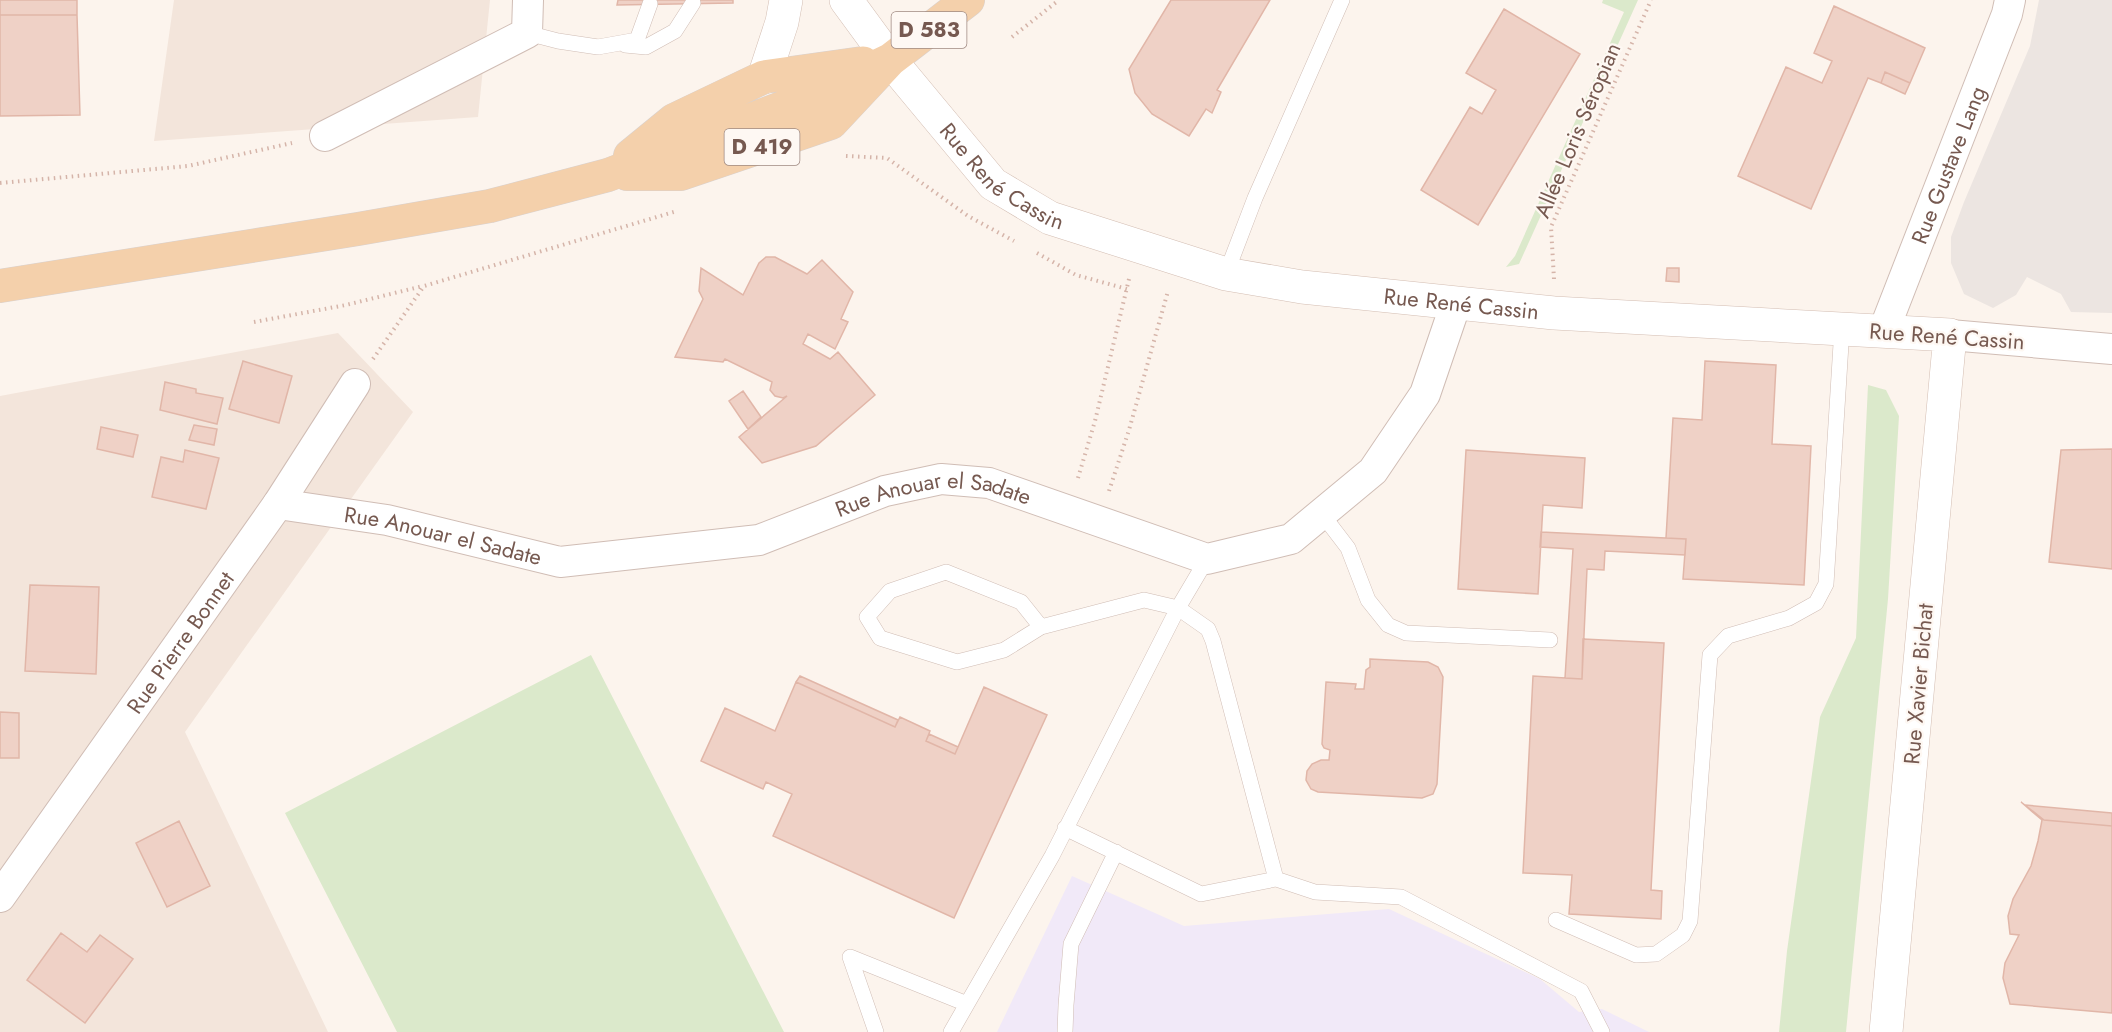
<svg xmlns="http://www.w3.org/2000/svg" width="2112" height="1032" viewBox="0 0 2112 1032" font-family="Jost,sans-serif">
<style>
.residential{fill:#f3e5db}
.industrial{fill:#ece5e1}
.education{fill:#f1e9f8}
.green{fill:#dbe9cb}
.building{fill:#efd1c6;stroke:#e1b6a8;stroke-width:1.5}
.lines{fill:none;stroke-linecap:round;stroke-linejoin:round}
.lane-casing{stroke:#d0bdb5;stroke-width:16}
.street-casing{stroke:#d0bdb5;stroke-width:32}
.secondary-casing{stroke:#d3bdb2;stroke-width:34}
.primary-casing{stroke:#d9d1ce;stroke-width:34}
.path{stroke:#d5b4a9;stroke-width:4;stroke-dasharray:1.5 4.5;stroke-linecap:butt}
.lane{stroke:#fff;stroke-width:15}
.street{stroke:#fff;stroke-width:30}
.secondary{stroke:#fff;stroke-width:33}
.primary{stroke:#f4d0ab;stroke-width:33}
.labels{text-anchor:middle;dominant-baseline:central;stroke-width:4.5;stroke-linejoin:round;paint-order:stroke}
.shield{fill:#fef8f3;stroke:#9f8981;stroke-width:1.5}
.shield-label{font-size:21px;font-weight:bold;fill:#765950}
.street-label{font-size:22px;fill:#765950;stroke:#fef8f3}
</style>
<rect width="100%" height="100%" fill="#fcf4ed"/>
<path class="residential" d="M 174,0 L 490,0 L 478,117 L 154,141 Z
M 338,333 L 413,412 L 185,732 L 328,1032 L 0,1032 L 0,396 Z"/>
<path class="industrial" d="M 2039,0 L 2112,0 L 2112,313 L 2071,312 L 2061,294 L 2027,277 L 2016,295 L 1993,308 L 1964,294 L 1951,263 L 1951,237 L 1964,202 L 2030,46 Z"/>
<path class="education" d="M 1072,876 L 1184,926 L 1389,909 L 1540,979 L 1579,1012 L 1602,1009 L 1649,1032 L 997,1032 Z"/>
<path class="green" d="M 1603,0 L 1638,0 L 1519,264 L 1506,267 L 1515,256 L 1624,12 L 1602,3 Z
M 1868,385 L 1886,390 L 1899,416 L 1888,599 L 1846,1032 L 1779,1032 L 1787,951 L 1820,717 L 1856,638 Z
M 591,655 L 784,1032 L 397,1032 L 285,813 Z"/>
<path class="building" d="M 0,0 L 77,0 L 77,15 L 0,15 Z
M 618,0 L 733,0 L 733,3 L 617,5 Z
M 1171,0 L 1270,0 L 1217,90 L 1221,92 L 1212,113 L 1206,109 L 1189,136 L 1152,114 L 1135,93 L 1129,69 Z
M 1834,6 L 1925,48 L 1910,83 L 1885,72 L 1881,83 L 1868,78 L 1811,209 L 1738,176 L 1786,67 L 1822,83 L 1832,61 L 1814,53 Z
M 1504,9 L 1580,54 L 1478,225 L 1421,190 L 1470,107 L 1482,114 L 1496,90 L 1466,73 Z
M 0,15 L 77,15 L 80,115 L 0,116 Z
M 1885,72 L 1910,83 L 1905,94 L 1881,83 Z
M 766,257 L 775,257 L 807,274 L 822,260 L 853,292 L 841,319 L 848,322 L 835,349 L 808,334 L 803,344 L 830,359 L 838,352 L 875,395 L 816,446 L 762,463 L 739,437 L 787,396 L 783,398 L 775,396 L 770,390 L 772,382 L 725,359 L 723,362 L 675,357 L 703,299 L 699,291 L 701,268 L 743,295 L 759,263 Z
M 1667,268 L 1679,268 L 1679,282 L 1666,281 Z
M 243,361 L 292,376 L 279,423 L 229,409 Z
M 1705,361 L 1776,365 L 1772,444 L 1811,446 L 1804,585 L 1683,579 L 1686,539 L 1666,538 L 1673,418 L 1702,420 Z
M 165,382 L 196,389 L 196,393 L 223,398 L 217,424 L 160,410 Z
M 743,391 L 761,417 L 748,429 L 729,401 Z
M 194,425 L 217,429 L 214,445 L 189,440 Z
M 101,427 L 138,435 L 133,457 L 97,449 Z
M 2112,449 L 2112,569 L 2049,562 L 2061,450 Z
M 185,450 L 219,458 L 206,509 L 152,497 L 161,457 L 183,462 Z
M 1466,450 L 1585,458 L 1582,508 L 1543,505 L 1538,594 L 1458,589 Z
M 1541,532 L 1686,539 L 1685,555 L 1605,551 L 1604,570 L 1587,569 L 1582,679 L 1565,678 L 1573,549 L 1540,547 Z
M 30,585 L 99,587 L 96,674 L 25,671 Z
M 1583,639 L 1664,643 L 1651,890 L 1662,891 L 1661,919 L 1569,914 L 1572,875 L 1523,873 L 1533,676 L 1582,679 Z
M 1370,659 L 1428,662 L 1438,667 L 1443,677 L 1437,784 L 1433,794 L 1422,798 L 1318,792 L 1311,789 L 1306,780 L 1307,771 L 1312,764 L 1321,760 L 1329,760 L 1330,750 L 1324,748 L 1322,744 L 1326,682 L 1356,684 L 1355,689 L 1364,689 L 1366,670 L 1370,667 Z
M 800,676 L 898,720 L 895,727 L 796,682 Z
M 796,682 L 895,727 L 900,717 L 930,731 L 926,741 L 955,754 L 984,687 L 1047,715 L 954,918 L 773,836 L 792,794 L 766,782 L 763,789 L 701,761 L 725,708 L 775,731 Z
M 0,712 L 19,713 L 19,758 L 0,758 Z
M 929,734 L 958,747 L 955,754 L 926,741 Z
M 2021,802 L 2044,820 L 2112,826 L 2112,1013 L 2010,1004 L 2003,978 L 2005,963 L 2019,935 L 2010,934 L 2008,916 L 2013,899 L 2031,866 L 2038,841 L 2042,820 Z
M 2025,805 L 2112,813 L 2112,826 L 2044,820 Z
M 179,821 L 210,886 L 167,907 L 136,843 Z
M 61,933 L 87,952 L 100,935 L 133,959 L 85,1023 L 27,980 Z"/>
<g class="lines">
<defs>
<path id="lane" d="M 527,33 L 558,41 L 598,47 L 637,40 L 650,4
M 625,45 L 646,47 L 675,31 L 693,3
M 1226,274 L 1255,198 L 1342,0
M 1322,514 L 1348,548 L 1368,600 L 1388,625 L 1406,633 L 1550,640
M 1041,627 L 1004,650 L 957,662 L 880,638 L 867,617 L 890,591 L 946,572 L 1021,602 L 1041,627 L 1144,600 L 1178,608 L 1208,629 L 1213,641 L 1276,879 L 1201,894 L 1065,828
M 1276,879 L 1315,892 L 1401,897 L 1581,991 L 1602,1032
M 1556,920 L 1636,955 L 1656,954 L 1683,935 L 1690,921 L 1710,655 L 1728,636 L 1789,618 L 1816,603 L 1826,584 L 1842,328
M 876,1032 L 850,957 L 967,1004
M 951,1032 L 1052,856 L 1178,608 L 1207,559
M 1065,1032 L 1066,1005 L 1071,944 L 1116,852"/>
<g id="street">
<path d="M 325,136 L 527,33 L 528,0"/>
<path id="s1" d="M 1884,330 L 2007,14 L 2010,0"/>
<path d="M 1950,335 L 2112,349"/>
<path id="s2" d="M 278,504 L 387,520 L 560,562 L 759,540 L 885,491 L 941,479 L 989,483 L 1207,559 L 1291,539 L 1373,471 L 1425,394 L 1456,303"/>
<path id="s3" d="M 0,897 L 278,504 L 355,384"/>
</g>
<g id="secondary">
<path id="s4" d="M 846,0 L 890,60 L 993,184 L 1050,218 L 1226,274 L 1302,287 L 1554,313 L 1950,335 L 1886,1032"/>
<path d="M 764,77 L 782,22 L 786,0"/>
</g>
<path id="primary" d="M 630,156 L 674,120 L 764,77 L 863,63
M 627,174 L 681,174 L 831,123 L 890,60 L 968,0
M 0,286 L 358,229 L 490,206 L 608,175 L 823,92 L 890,60"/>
</defs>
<use href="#lane" class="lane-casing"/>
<use href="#street" class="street-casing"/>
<use href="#secondary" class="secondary-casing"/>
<use href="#primary" class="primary-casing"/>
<path class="path" d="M 1012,37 L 1059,0
M 846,156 L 887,158 L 968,216 L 1014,241
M 0,183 L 188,166 L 292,143
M 1037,253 L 1076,275 L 1127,289
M 1554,279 L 1551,227 L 1651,0
M 254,322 L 346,305 L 423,286
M 373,359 L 424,286 L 677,211
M 1078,478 L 1095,421 L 1129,279
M 1109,491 L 1129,430 L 1168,291"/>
<use href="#lane" class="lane"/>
<use href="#street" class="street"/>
<use href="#secondary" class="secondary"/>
<use href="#primary" class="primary"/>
</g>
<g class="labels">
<g class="shield">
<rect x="891.5" y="12" width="75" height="36" rx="4.5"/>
<rect x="724.5" y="129" width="75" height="36" rx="4.5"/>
</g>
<g class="shield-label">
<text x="929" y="30">D 583</text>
<text x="762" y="147">D 419</text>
</g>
<g class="street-label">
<text transform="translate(1577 130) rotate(-67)">Allée Loris Séropian</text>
<text stroke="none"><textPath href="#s1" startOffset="177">Rue Gustave Lang</textPath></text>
<text stroke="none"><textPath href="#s4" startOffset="238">Rue René Cassin</textPath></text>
<text stroke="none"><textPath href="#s4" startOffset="724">Rue René Cassin</textPath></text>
<text transform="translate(1947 336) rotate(4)">Rue René Cassin</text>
<text stroke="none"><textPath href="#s2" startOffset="672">Rue Anouar el Sadate</textPath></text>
<text stroke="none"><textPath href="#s2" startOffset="168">Rue Anouar el Sadate</textPath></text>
<text stroke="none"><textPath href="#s3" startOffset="312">Rue Pierre Bonnet</textPath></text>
<text transform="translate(1918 684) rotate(-85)">Rue Xavier Bichat</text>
</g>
</g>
</svg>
